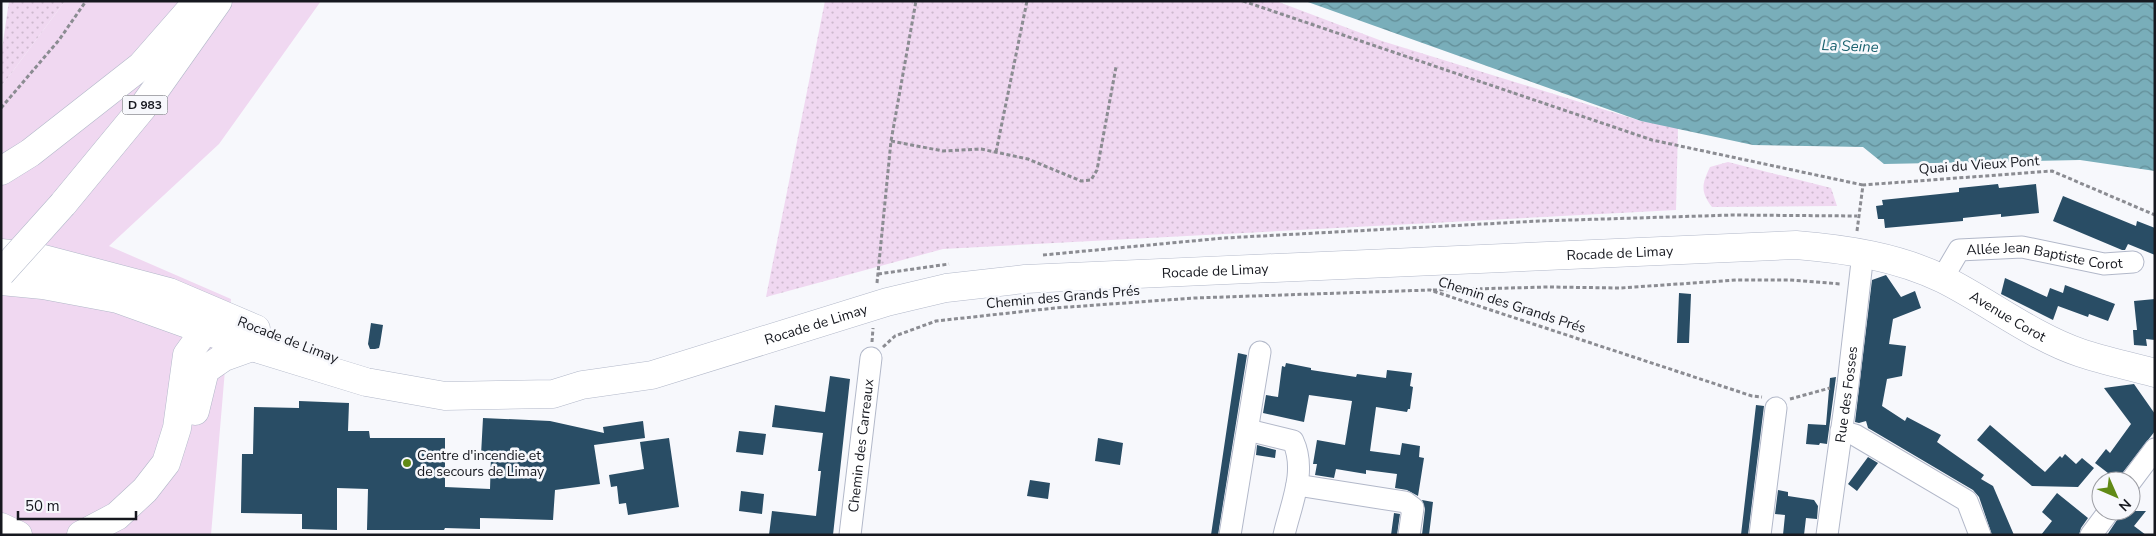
<svg xmlns="http://www.w3.org/2000/svg" width="2156" height="536" viewBox="0 0 2156 536" font-family="'Nunito Sans',sans-serif">
<style>
.grass{fill:#f0d8f1}
.park{fill:url(#park-dots)}
.water{fill:url(#water-waves)}
.building{fill:#294d65}
.lines{fill:none;stroke-linecap:round;stroke-linejoin:round}
.minor-casing{stroke:#b2b8c9;stroke-width:23}
.major-casing{stroke:#b2b8c9;stroke-width:29}
.path{stroke:#8b8c92;stroke-width:3;stroke-dasharray:4 2.5;stroke-linecap:butt}
.minor{stroke:#fff;stroke-width:21}
.major{stroke:#fff;stroke-width:28}
.major-bridge-casing{stroke:#b2b8c9;stroke-width:29;stroke-linecap:butt}
.major-bridge{stroke:#fff;stroke-width:28}
.poi-dot{fill:#618a16;stroke:#f7f8fc;stroke-width:2}
.labels{text-anchor:middle;dominant-baseline:central;stroke-width:5;stroke-linejoin:round;paint-order:stroke}
.shield{fill:#f7f8fc;stroke:#5a5b61;stroke-width:1}
.shield-label{font-size:12px;font-weight:bold;fill:#16181f}
.street-label{font-size:14px;fill:#16181f;stroke:#f7f8fc}
.poi-label{font-size:14px;fill:#16181f;stroke:#f7f8fc;text-anchor:start}
.water-label{font-size:15px;font-style:italic;fill:#1a626f;stroke:#f7f8fc}
</style>
<defs>
<pattern id="park-dots" width="8" height="8" patternUnits="userSpaceOnUse" patternTransform="scale(1.25)"><rect width="8" height="8" fill="#f0d8f1"/><path d="M2 2h.1M6 6h.1" fill="none" stroke="#cdb9ce" stroke-width="1.8" stroke-linecap="round"/></pattern>
<pattern id="water-waves" width="16" height="10" patternUnits="userSpaceOnUse" patternTransform="scale(1.25)"><rect width="16" height="10" fill="#79aeba"/><path d="M0 5q4-4 8 0t8 0" fill="none" stroke="#628d97"/></pattern>
</defs>
<rect width="100%" height="100%" fill="#f7f8fc"/>
<path class="grass" d="M 65,1 L 321,1 L 219,144 L 109,246 L 231,299 L 211,535 L 1,535 L 1,87 Z"/>
<path class="park" d="M 9,1 L 65,1 L 1,87 L 1,56 Z
M 825,1 L 1276,1 L 1382,41 L 1641,121 L 1678,127 L 1676,210 L 943,249 L 766,297 Z
M 1728,162 L 1831,188 L 1837,206 L 1712,207 C 1700,191 1702,184 1710,167 Z"/>
<path class="water" d="M 1305,1 L 2155,1 L 2155,171 L 2080,160 L 1884,164 L 1863,147 L 1753,145 L 1641,121 Z"/>
<path class="building" d="M 1998,184 L 1999,188 L 2036,184 L 2039,213 L 2001,217 L 2001,214 L 1963,218 L 1963,221 L 1885,228 L 1884,219 L 1878,219 L 1876,206 L 1883,205 L 1882,200 L 1959,192 L 1959,188 Z
M 2063,196 L 2136,226 L 2137,221 L 2155,228 L 2155,255 L 2128,244 L 2125,250 L 2122,250 L 2053,221 Z
M 1886,275 L 1901,297 L 1915,291 L 1921,308 L 1893,319 L 1889,344 L 1906,346 L 1902,376 L 1887,379 L 1882,406 L 1905,421 L 1907,417 L 1941,435 L 1937,442 L 1984,475 L 1981,479 L 1993,486 L 2014,535 L 1992,535 L 1979,497 L 1973,490 L 1868,428 L 1866,421 L 1859,423 L 1855,422 L 1872,280 Z
M 2005,278 L 2047,297 L 2050,288 L 2063,293 L 2065,285 L 2115,304 L 2108,321 L 2089,314 L 2088,317 L 2058,306 L 2053,320 L 2001,294 Z
M 1679,293 L 1691,294 L 1689,343 L 1677,343 Z
M 2155,299 L 2155,340 L 2146,339 L 2147,346 L 2134,345 L 2133,330 L 2137,330 L 2134,301 Z
M 371,323 L 383,325 L 380,344 L 379,348 L 375,349 L 370,349 L 368,344 Z
M 1238,353 L 1247,355 L 1218,535 L 1211,535 Z
M 1286,363 L 1311,368 L 1311,370 L 1356,377 L 1357,374 L 1386,378 L 1387,370 L 1412,373 L 1410,386 L 1413,387 L 1410,409 L 1408,409 L 1407,412 L 1376,407 L 1370,451 L 1400,455 L 1402,443 L 1420,446 L 1419,457 L 1424,458 L 1418,496 L 1407,490 L 1395,488 L 1397,474 L 1366,470 L 1366,474 L 1336,469 L 1334,478 L 1315,475 L 1317,464 L 1313,464 L 1317,440 L 1345,445 L 1352,401 L 1309,395 L 1304,422 L 1263,413 L 1266,395 L 1278,397 L 1282,366 L 1285,367 Z
M 830,376 L 850,379 L 833,535 L 769,535 L 772,511 L 816,516 L 821,471 L 818,471 L 823,433 L 772,427 L 775,405 L 825,412 Z
M 1836,377 L 1827,444 L 1820,443 L 1819,445 L 1806,444 L 1808,424 L 1826,425 L 1830,378 Z
M 2134,384 L 2155,414 L 2155,431 L 2117,480 L 2095,463 L 2106,449 L 2110,453 L 2131,424 L 2104,388 Z
M 299,401 L 349,403 L 348,431 L 369,431 L 370,438 L 445,438 L 445,487 L 490,489 L 491,455 L 481,455 L 483,418 L 550,421 L 604,433 L 603,427 L 643,421 L 645,438 L 594,445 L 600,484 L 555,490 L 553,520 L 480,518 L 480,529 L 445,528 L 444,530 L 367,530 L 368,489 L 337,488 L 337,530 L 302,529 L 302,514 L 241,513 L 242,454 L 253,454 L 254,407 L 299,408 Z
M 1756,405 L 1764,406 L 1748,535 L 1741,535 Z
M 1990,425 L 2045,472 L 2060,456 L 2062,458 L 2065,454 L 2076,464 L 2082,458 L 2094,468 L 2078,487 L 2032,486 L 1977,440 Z
M 739,431 L 766,434 L 763,455 L 736,452 Z
M 669,438 L 679,507 L 628,515 L 626,503 L 619,504 L 617,486 L 611,487 L 609,475 L 644,469 L 640,442 Z
M 1098,438 L 1123,443 L 1120,465 L 1095,461 Z
M 1257,445 L 1276,450 L 1275,458 L 1256,455 Z
M 1868,457 L 1878,463 L 1857,491 L 1848,484 Z
M 1030,480 L 1050,483 L 1048,499 L 1027,496 Z
M 1778,490 L 1788,492 L 1788,496 L 1814,500 L 1818,506 L 1817,519 L 1806,518 L 1804,535 L 1783,535 L 1785,515 L 1775,514 Z
M 741,491 L 764,494 L 762,514 L 739,511 Z
M 2057,493 L 2088,518 L 2081,528 L 2079,535 L 2041,535 L 2052,521 L 2042,512 Z
M 1422,500 L 1433,502 L 1429,535 L 1422,535 L 1425,509 Z
M 2123,511 L 2146,511 L 2134,526 L 2146,535 L 2107,535 Z
M 1394,513 L 1400,514 L 1397,535 L 1391,535 Z"/>
<g class="lines">
<defs>
<g id="minor">
<path id="s1" d="M 1942,279 L 1959,250 L 2022,247 L 2104,264 L 2133,262"/>
<path d="M 1248,430 L 1293,441 C 1307,471 1291,504 1284,535"/>
<path d="M 1841,431 L 1855,435 L 1967,501 L 1980,535"/>
<path d="M 2131,481 L 2155,449"/>
<path d="M 1297,485 L 1405,502 L 1413,508 L 1409,535"/>
<path id="s2" d="M 850,535 L 871,358"/>
<path d="M 1230,535 L 1260,352"/>
<path d="M 1760,535 L 1776,408"/>
<path id="s3" d="M 1827,535 L 1848,384 L 1863,253"/>
<path d="M 2091,535 L 2109,511"/>
</g>
<g id="major">
<path d="M 1,171 L 30,153 L 141,66 L 198,1"/>
<path d="M 63,204 L 143,107 L 218,1"/>
<path d="M 1,253 L 36,257 L 169,292 L 256,329"/>
<path id="s4" d="M 1,281 L 43,285 L 118,299 L 252,347 L 366,382 L 445,396 L 553,394 L 582,385 L 652,375 L 887,302 L 946,288 L 1025,279 L 1796,245 C 1846,249 1898,257 1943,279 C 1989,302 2033,337 2081,353 C 2105,361 2130,366 2155,373"/>
<path d="M 195,411 L 205,370 L 224,357 L 252,347"/>
<path d="M 1,527 L 18,535"/>
<path d="M 81,535 L 117,516 L 145,490 L 166,463 L 177,428 L 187,355 L 215,316"/>
</g>
</defs>
<use href="#minor" class="minor-casing"/>
<use href="#major" class="major-casing"/>
<path class="path" d="M 1243,1 L 1652,140 L 1863,185
M 1,108 L 59,40 L 86,1
M 891,141 L 943,151 L 981,149 L 1028,159 L 1081,181 L 1091,180 L 1097,170 L 1116,67
M 996,152 L 1027,1
M 1857,231 L 1863,185 L 2052,171 L 2155,215
M 1043,255 L 1224,238 L 1539,221 L 1733,215 L 1857,216
M 878,274 L 949,264
M 877,283 L 891,141 L 916,1
M 1433,290 L 1548,287 L 1620,288 L 1737,280 L 1790,280 L 1841,284
M 872,342 L 873,328
M 883,347 L 895,336 L 936,321 L 1055,308 L 1194,298 L 1430,290 L 1752,396 L 1762,397
M 1790,399 L 1830,388"/>
<use href="#minor" class="minor"/>
<use href="#major" class="major"/>
<defs>
<path id="major-bridge" d="M 1,273 L 63,204"/>
</defs>
<use href="#major-bridge" class="major-bridge-casing"/>
<use href="#major-bridge" class="major-bridge"/>
</g>
<circle class="poi-dot" cx="407" cy="463" r="5"/>
<g class="labels">
<rect class="shield" x="122.5" y="95.5" width="45" height="19" rx="4"/>
<g class="shield-label">
<text x="145" y="105">D 983</text>
</g>
<g class="street-label">
<text transform="translate(1979 165) rotate(-4)">Quai du Vieux Pont</text>
<text stroke="none"><textPath href="#s4" startOffset="1651">Rocade de Limay</textPath></text>
<text stroke="none"><textPath href="#s1" startOffset="120">Allée Jean Baptiste Corot</textPath></text>
<text stroke="none"><textPath href="#s4" startOffset="1246">Rocade de Limay</textPath></text>
<text transform="translate(1063 297) rotate(-5)">Chemin des Grands Prés</text>
<text transform="translate(1512 305) rotate(18)">Chemin des Grands Prés</text>
<text stroke="none"><textPath href="#s4" startOffset="2054">Avenue Corot</textPath></text>
<text stroke="none"><textPath href="#s4" startOffset="841">Rocade de Limay</textPath></text>
<text transform="translate(288 340) rotate(21)">Rocade de Limay</text>
<text stroke="none"><textPath href="#s3" startOffset="142">Rue des Fosses</textPath></text>
<text stroke="none"><textPath href="#s2" startOffset="90">Chemin des Carreaux</textPath></text>
</g>
<g class="poi-label">
<text x="417" y="455">Centre d'incendie et<tspan x="417" dy="16">de secours de Limay</tspan></text>
</g>
<g class="water-label">
<text transform="translate(1850 46) rotate(2)">La Seine</text>
</g>
</g>
<rect width="2156" height="536" fill="none" stroke="#16181f" stroke-width="5"/>
<g transform="translate(2116 496) rotate(135)"><circle r="24" fill="#f7f8fc" stroke="#9d9ea4"/>
<path d="M0-4L9 19L0 12L-9 19Z" fill="#618a16"/>
<text y="-8" font-size="14" font-weight="bold" text-anchor="middle" fill="#16181f">N</text>
</g>
<path d="M18 511v8h118v-8" fill="none" stroke="#16181f" stroke-width="2.5"/>
<text x="25" y="511" font-size="15" fill="#16181f" stroke="#f7f8fc" stroke-width="4" paint-order="stroke">50 m</text>
</svg>
